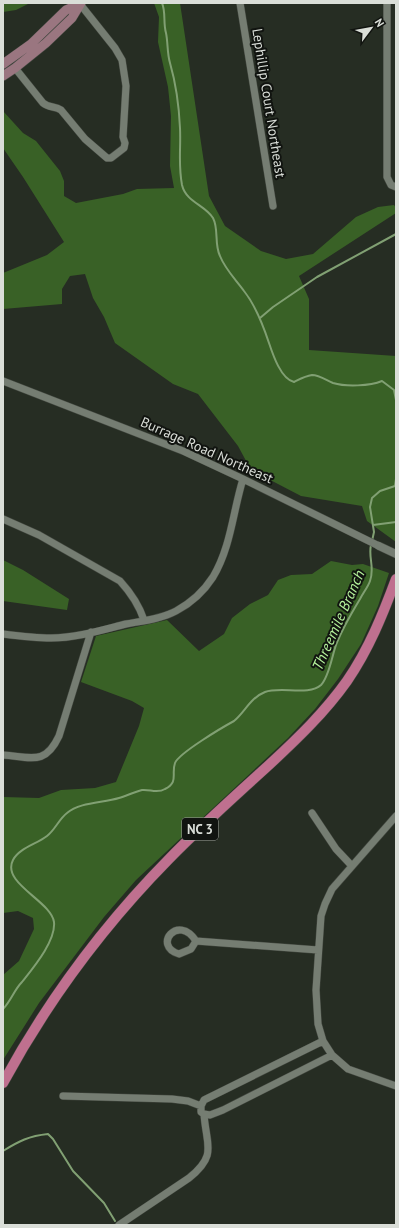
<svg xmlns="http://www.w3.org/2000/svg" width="399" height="1228" viewBox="0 0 399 1228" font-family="'PT Sans',sans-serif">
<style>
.forest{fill:#396126}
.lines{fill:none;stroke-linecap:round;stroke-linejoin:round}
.stream{stroke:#81a073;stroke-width:2}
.minor-casing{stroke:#444941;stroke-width:8}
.tertiary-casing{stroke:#444941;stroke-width:9}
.secondary-casing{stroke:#444941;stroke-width:10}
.primary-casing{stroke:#444941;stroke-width:11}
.minor{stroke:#757d72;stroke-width:7}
.tertiary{stroke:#757d72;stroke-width:8}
.secondary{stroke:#9a7680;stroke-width:9}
.primary{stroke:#bf708f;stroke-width:10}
.labels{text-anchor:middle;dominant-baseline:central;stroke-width:4;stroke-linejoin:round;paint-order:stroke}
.shield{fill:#111410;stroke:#9ea19c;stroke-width:1}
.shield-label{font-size:13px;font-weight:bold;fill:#daded8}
.street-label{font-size:14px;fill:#daded8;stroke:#111410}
.water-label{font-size:15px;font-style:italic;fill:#b6f39c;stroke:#111410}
</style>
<rect width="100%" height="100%" fill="#262d23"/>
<path class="forest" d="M 3,3 L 30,3 L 16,10 L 3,12 Z
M 154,3 L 180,3 L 209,196 L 225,226 L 261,251 L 286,259 L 313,254 L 356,217 L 378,207 L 394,205 L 396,208 L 396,213 L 299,276 L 309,299 L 309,350 L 396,356 L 396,542 L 367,521 L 362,506 L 301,496 L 251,470 L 238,446 L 198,394 L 173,384 L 115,343 L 104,317 L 93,298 L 85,274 L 70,276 L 62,289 L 62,304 L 3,309 L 3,273 L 47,255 L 64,242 L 23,177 L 3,148 L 3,111 L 23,133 L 36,141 L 60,171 L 64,181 L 64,196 L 76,203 L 123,194 L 137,189 L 174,188 L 170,166 L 171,116 L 168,87 L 158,42 L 159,17 Z
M 3,560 L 23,570 L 69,599 L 67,610 L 3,601 Z
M 331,561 L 352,565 L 363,564 L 389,573 L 378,606 L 361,644 L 338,679 L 315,709 L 288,738 L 136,880 L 104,917 L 39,1003 L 3,1060 L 3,975 L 19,961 L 34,929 L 33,918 L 18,911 L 3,913 L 3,797 L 39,798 L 61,790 L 95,788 L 116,782 L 139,726 L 144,708 L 132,701 L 81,682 L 96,636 L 167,620 L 199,651 L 224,634 L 232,618 L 250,604 L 268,595 L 278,580 L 291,575 L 312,574 Z"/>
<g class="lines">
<path class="stream" d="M 162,3 C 166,12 163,23 166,33 C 168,42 167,53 170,63 C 176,84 179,106 180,128 C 181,149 178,164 182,185 C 186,202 205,205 213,218 C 219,229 214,244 220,256 C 225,269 236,280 244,291 C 256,306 263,325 269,343 C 273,355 281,379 294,382 C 300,379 305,376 312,375 C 319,375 326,380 333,383 C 346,387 370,386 382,381 L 394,390 L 396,400
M 260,318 L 273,307 L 317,277 L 396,234
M 396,454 L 396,455
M 373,525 L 396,522
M 372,541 L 374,532 L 370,507 L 372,498 L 380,491 L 395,486 L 396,479
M 3,1009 C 11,1001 14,990 22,982 C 33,968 56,941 54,922 C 51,901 1,883 13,860 C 19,848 37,844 47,836 C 55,830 59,819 67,813 C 80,802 103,803 119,798 C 126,796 134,792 142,790 C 150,789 157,794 165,789 C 179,782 171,774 175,763 C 179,753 223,727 234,721 C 245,712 250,698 265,692 C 280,686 309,696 321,685 C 329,677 332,656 336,645 C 342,629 351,614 360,599 C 363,593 368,587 370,581 C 375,568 368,557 371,545
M 3,1151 C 19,1141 29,1136 48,1134 L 53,1139 L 73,1171 L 104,1203 L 115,1221"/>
<defs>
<path id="minor" d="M 240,3 L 273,206
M 387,3 L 387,177 L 391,185 L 396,187
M 15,68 L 43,103 C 49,108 55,106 61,110 L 85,139 L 107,158 L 111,158 L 124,148 L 125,143 L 123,137 L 126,86 L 122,60 L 115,48 L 80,4
M 3,381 L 183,451 L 243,479 L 379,546
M 3,519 L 39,535 L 120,581 C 131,593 139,605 144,620
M 3,634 C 19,636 35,638 51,638 C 76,638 102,630 126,624 C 142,621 161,619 176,611 C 191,603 204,591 213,577 C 231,547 233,511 243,479
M 3,755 C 31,757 45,766 59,736 L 91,632
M 312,813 L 336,849 L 352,866
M 396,816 L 332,889 L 325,904 L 321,916 L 316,990 L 318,1024 L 323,1041 L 332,1055 L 348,1069 L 396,1086
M 196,941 L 191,949 L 179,954 C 152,946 178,913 196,941 L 318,950
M 63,1096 L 172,1099 L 188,1101 L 201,1106
M 204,1114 L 210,1115 L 223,1110 L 332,1055
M 119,1225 L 189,1178 C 218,1155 206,1145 204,1114 L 201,1112 L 201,1106 L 204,1100 L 323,1041"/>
<path id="tertiary" d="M 379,546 L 396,554"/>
<path id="secondary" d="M 3,64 L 31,44 L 66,10 L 80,4
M 3,76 L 15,68 L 46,43 L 72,18 L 81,3"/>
<path id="primary" d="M 3,1083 C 47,1002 104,925 169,859 C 201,826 236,795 270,764 C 298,738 325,712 347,681 C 369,649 383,614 396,579"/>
</defs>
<use href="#minor" class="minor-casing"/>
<use href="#tertiary" class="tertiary-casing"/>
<use href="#secondary" class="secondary-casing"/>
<use href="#primary" class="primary-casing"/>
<use href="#minor" class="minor"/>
<use href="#tertiary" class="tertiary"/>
<use href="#secondary" class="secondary"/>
<use href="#primary" class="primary"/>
</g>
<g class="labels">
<rect class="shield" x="182" y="818" width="36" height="22" rx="3"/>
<g class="shield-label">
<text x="200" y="829">NC 3</text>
</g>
<g class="street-label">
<text transform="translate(269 103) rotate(81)">Lephillip Court Northeast</text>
<text transform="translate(207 450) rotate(24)">Burrage Road Northeast</text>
</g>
<g class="water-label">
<text transform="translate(338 620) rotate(-66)">Threemile Branch</text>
</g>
</g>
<rect width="399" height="1228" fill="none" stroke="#daded8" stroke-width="8"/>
<g transform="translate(371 28) rotate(58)" stroke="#111410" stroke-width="3" paint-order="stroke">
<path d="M0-3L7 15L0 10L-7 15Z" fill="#daded8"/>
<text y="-6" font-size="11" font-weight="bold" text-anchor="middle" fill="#daded8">N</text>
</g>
</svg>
